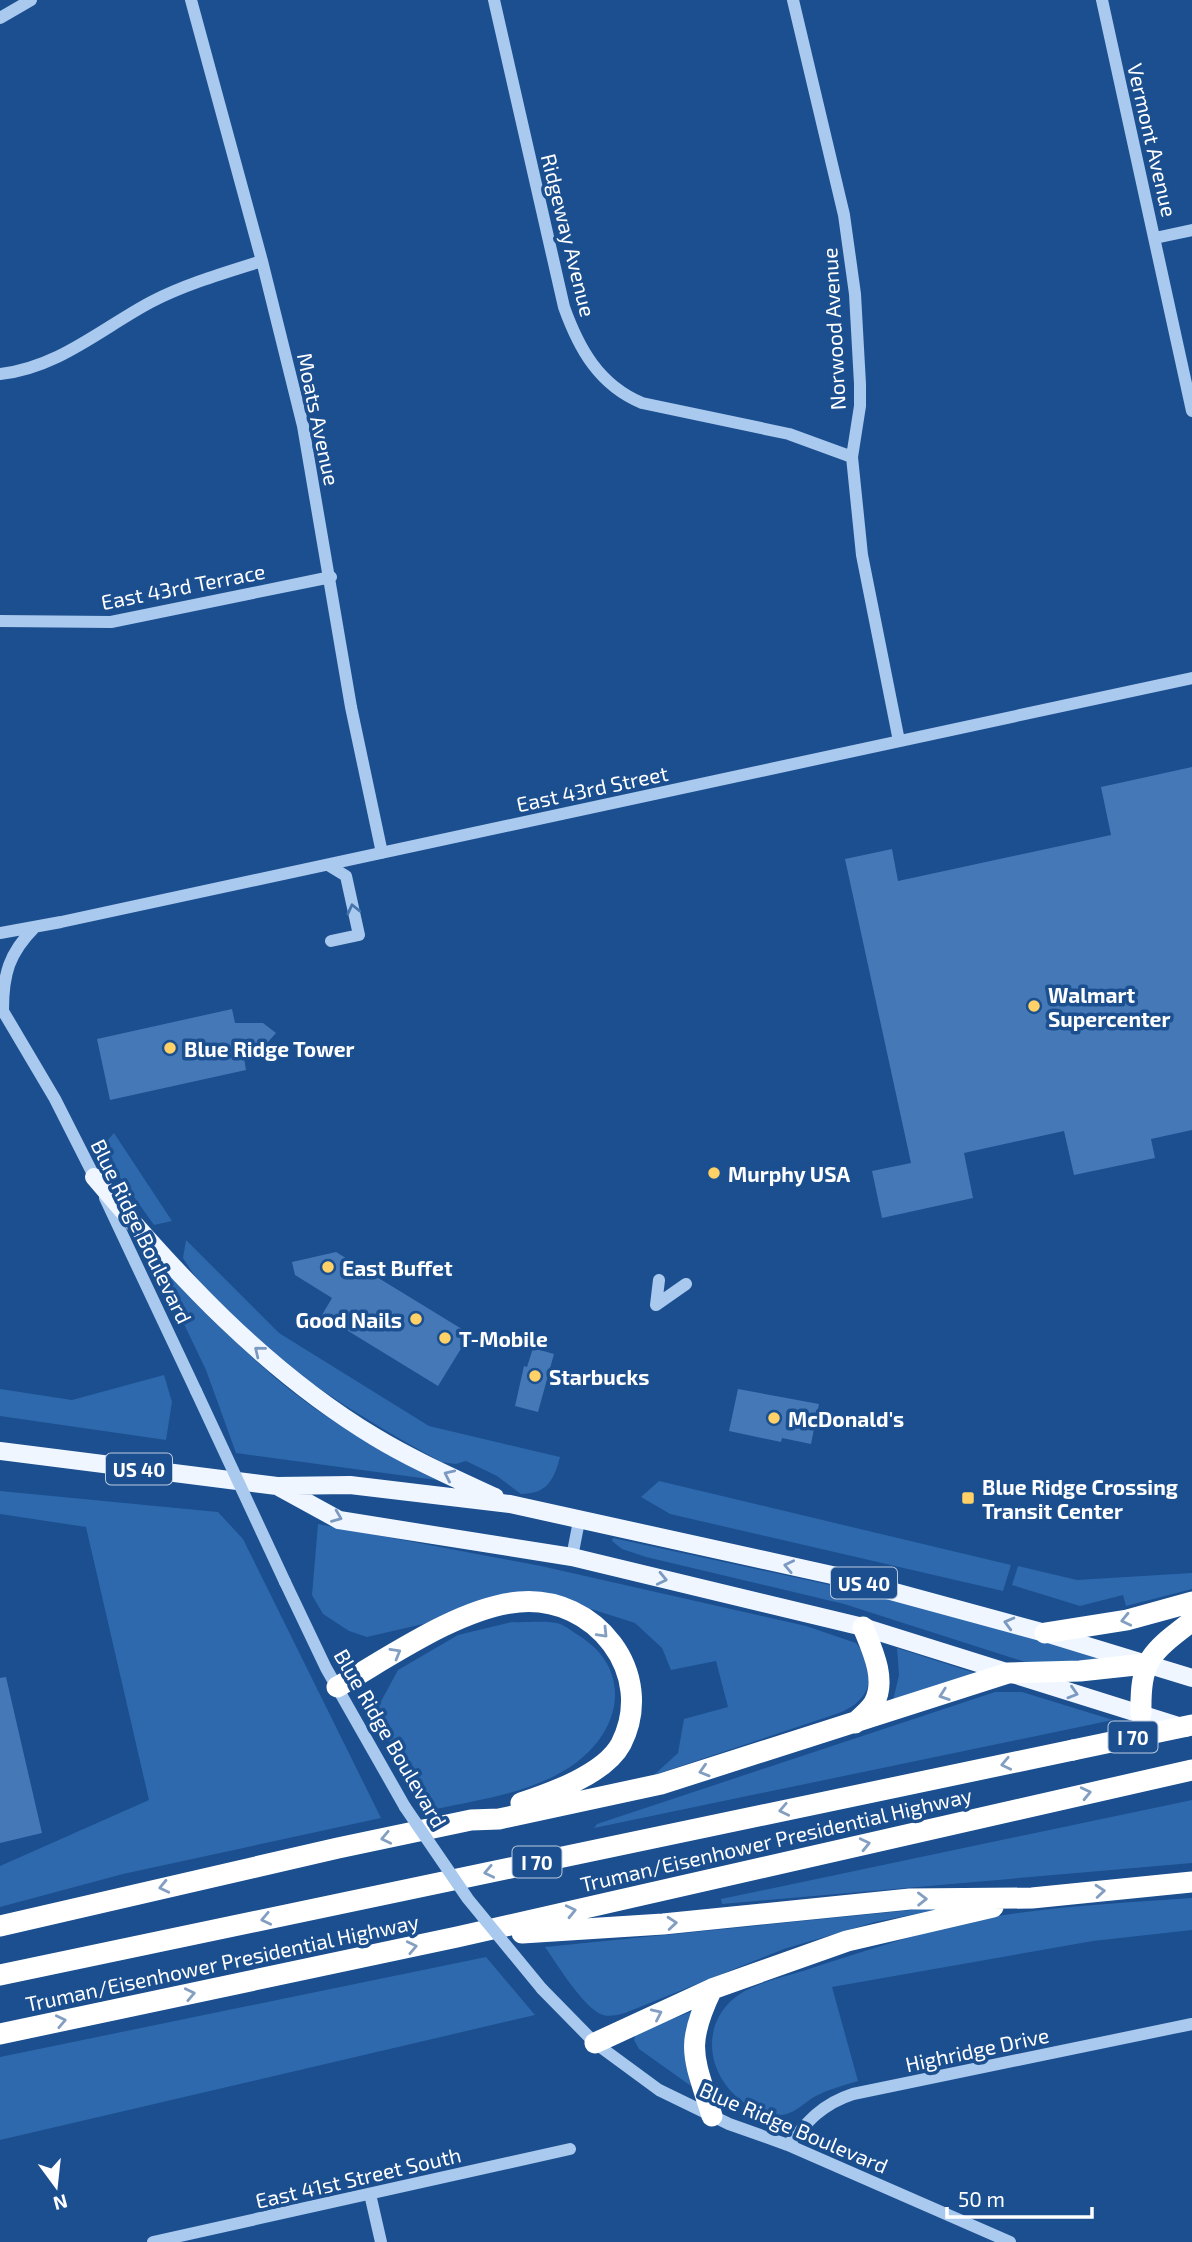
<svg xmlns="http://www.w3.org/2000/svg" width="1192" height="2242" viewBox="0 0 1192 2242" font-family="'Exo 2',sans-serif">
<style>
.green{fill:#2e69ad}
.building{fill:#4478b7}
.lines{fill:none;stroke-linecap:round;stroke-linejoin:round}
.minor{stroke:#a9c9ee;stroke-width:12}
.major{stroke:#f0f6ff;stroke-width:18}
.highway{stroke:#fff;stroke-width:21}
.minor-bridge{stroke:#a9c9ee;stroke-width:12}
.highway-bridge{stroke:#fff;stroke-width:21}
.oneway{stroke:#4674ac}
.oneway2{stroke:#7b9ac1}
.oneway3{stroke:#829ec1}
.poi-dot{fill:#ffd166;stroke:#1b4f8f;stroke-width:2.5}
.labels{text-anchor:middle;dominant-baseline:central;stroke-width:7;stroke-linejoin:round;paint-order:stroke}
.shield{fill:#1b4f8f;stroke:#bbcadd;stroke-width:2}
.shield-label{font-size:19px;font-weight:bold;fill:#fff}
.street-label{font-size:21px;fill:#fff;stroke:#1b4f8f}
.poi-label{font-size:21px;font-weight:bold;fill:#fff;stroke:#1b4f8f;text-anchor:start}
</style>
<rect width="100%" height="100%" fill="#1b4f8f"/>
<path class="green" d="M 114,1133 L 172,1221 L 154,1225 L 107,1159 L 107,1141 Z
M 186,1240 L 279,1333 L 429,1426 L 560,1457 C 554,1480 547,1494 521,1494 L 497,1476 L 466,1461 L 456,1464 L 441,1462 C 355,1414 235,1344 183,1258 Z
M 170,1274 C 203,1309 236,1344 273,1376 C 322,1418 379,1450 436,1480 L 236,1453 L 206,1370 L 162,1278 Z
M 164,1375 L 172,1402 L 166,1440 L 0,1416 L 0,1389 L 72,1400 Z
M 659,1481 L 1011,1565 L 1003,1591 L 670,1514 L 641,1497 Z
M 0,1491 L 218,1512 L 243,1539 L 381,1818 L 123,1874 L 0,1907 L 0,1866 L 149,1800 L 86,1527 L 0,1514 Z
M 318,1524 L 541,1566 L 806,1626 L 856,1643 C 879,1672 872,1700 839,1713 L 654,1775 L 678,1753 L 684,1719 L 728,1707 L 716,1661 L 671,1670 L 662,1648 L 635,1623 L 588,1608 L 530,1599 L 367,1637 L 349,1631 L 323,1614 L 312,1595 Z
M 613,1538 L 876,1595 L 1121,1663 L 1025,1662 L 844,1604 L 646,1557 L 622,1549 L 612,1541 Z
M 1018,1566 L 1077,1580 L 1192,1573 L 1192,1589 L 1126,1606 L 1123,1595 L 1080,1606 L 1012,1585 Z
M 512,1622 C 526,1623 546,1620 560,1624 C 566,1626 573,1632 578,1635 C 632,1668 623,1727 577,1762 C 537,1792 483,1799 436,1809 L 386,1737 L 379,1705 L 398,1670 L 458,1635 Z
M 897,1648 L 981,1675 L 892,1705 L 899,1675 Z
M 995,1692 L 1022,1692 L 1113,1720 L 594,1828 L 597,1824 Z
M 1192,1800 L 1192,1863 L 722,1904 L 721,1899 Z
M 1192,1898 L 1192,1930 L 1093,1941 L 832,1987 L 858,2081 C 845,2085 830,2089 818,2095 C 803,2102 795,2116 777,2115 C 722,2109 689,2041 731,2001 C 749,1983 786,1977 809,1969 C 868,1950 926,1930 987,1918 C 1054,1906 1123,1903 1192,1898 Z
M 961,1905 L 875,1922 L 784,1949 L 625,2013 C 617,2015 610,2017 603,2015 C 584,2009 557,1964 545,1947 Z
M 486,1957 L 535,2015 L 0,2140 L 0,2057 Z
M 693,2011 L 687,2067 L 691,2086 L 639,2049 L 634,2040 L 636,2033 Z"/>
<path class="building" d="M 1192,767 L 1192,1130 L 1151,1139 L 1155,1158 L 1074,1175 L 1064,1131 L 964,1153 L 973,1198 L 882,1218 L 872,1171 L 911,1163 L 845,859 L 892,849 L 898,881 L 1111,835 L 1101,787 Z
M 232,1009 L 235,1023 L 263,1023 L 276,1033 L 259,1052 L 244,1058 L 246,1070 L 110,1100 L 97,1039 Z
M 336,1252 L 470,1334 L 438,1386 L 322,1315 L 332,1298 L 295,1275 L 292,1262 Z
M 533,1348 L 554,1354 L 538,1412 L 515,1406 L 524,1366 L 527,1367 Z
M 738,1389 L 819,1404 L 811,1444 L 782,1438 L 781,1442 L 729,1431 Z
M 6,1677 L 42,1833 L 0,1843 L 0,1678 Z"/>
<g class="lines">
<path class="minor" d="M 191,0 L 262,261 L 303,426 L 351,707 L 382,853
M 494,0 L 564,307 C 579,349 599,385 642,403 L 789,434 L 852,457
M 793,0 L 844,215 L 855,294 L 860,384 L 860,406 L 852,457 L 862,555 L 899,741
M 1102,0 L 1192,411
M 0,18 L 31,0
M 1155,238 L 1192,230
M 0,374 C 58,368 102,328 151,302 C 186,284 224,273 262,261
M 0,621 L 111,622 L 331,577
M 328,865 L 346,876 L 359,935 L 331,941
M 0,933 L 61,922 L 1192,678
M 0,1006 L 55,1099 L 97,1182
M 3,1010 C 3,974 9,953 35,927
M 105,1198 L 196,1391
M 656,1305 L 686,1284
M 656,1305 L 659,1280
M 572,1557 L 579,1521
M 285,1582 L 326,1668 L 405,1807
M 542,1989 L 595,2043 L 659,2090 L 729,2124 L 788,2145 L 1010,2242
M 788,2145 C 808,2121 822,2104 853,2094 L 1192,2024
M 370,2194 L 381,2242
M 153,2242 L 570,2149"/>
<path class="major" d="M 94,1177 C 177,1275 264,1370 375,1437 C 413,1460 454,1478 495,1497
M 0,1451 L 277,1486 L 350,1485 L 510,1504 L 832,1575 L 1045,1633 L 1192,1678
M 279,1487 L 339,1520 L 572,1557 L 863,1627 L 1185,1728"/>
<path class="highway" d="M 1045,1633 L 1127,1620 L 1192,1602
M 337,1687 C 388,1658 460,1607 519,1602 C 595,1595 657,1673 621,1744 C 605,1774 551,1793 521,1803
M 1141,1714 C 1140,1660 1150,1653 1192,1621
M 855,1723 C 861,1717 870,1710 874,1703 C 887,1680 872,1649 863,1627
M 0,1926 L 338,1848 L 471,1820 L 499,1819 L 661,1784 L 1008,1673 L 1080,1671 L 1145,1664
M 522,1933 L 663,1924 L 910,1899 L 1032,1898 L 1192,1882
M 0,1975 L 1073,1750
M 0,2034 L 457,1937 L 1192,1770
M 595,2043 L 712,1989 L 847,1941 L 993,1907
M 712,2116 C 694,2057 684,2047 712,1989"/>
<path class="minor-bridge" d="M 196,1391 L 285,1582
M 405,1807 L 468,1899 L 542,1989"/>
<path class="highway-bridge" d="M 1073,1750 L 1192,1725"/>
</g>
<defs><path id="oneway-chevron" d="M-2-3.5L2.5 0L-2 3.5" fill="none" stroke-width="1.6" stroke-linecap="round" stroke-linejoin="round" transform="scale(1.75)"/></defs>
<use class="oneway" href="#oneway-chevron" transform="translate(353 909) rotate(-103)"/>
<g class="oneway2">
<use href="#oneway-chevron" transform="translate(259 1351) rotate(-141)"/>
<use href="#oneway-chevron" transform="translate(449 1475) rotate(-155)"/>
<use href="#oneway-chevron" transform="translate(337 1517) rotate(22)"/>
<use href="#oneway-chevron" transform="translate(789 1566) rotate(-168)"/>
<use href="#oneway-chevron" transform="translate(662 1579) rotate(13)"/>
<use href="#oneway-chevron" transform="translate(1009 1623) rotate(-165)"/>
<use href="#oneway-chevron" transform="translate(1073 1693) rotate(17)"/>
</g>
<g class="oneway3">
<use href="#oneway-chevron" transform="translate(1126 1620) rotate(167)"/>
<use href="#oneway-chevron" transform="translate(603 1633) rotate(46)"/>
<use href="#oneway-chevron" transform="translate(396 1653) rotate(-30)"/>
<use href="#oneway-chevron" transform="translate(944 1695) rotate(161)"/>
<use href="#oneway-chevron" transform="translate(1006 1764) rotate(168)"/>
<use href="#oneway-chevron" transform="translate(704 1771) rotate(163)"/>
<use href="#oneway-chevron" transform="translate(1086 1793) rotate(-13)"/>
<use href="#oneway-chevron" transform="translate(784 1810) rotate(168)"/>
<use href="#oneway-chevron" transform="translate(386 1838) rotate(168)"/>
<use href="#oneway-chevron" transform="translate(865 1844) rotate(-13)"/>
<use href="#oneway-chevron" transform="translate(489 1872) rotate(168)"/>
<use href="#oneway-chevron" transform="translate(164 1887) rotate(167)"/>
<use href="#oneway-chevron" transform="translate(1100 1891) rotate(-5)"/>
<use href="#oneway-chevron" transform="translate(922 1899) rotate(-1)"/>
<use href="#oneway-chevron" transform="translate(571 1911) rotate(-13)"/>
<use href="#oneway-chevron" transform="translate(266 1919) rotate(168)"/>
<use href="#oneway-chevron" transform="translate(672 1923) rotate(-5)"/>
<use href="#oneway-chevron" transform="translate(412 1947) rotate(-12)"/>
<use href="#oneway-chevron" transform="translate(190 1994) rotate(-12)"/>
<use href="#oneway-chevron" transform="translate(657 2014) rotate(-25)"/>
<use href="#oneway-chevron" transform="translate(61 2021) rotate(-12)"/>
</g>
<g class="poi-dot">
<circle cx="1034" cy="1006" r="7"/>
<circle cx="170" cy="1048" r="7"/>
<circle cx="714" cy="1173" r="7"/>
<circle cx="328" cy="1267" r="7"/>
<circle cx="416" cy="1319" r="7"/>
<circle cx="445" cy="1338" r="7"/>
<circle cx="535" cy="1376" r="7"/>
<circle cx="774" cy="1418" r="7"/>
<rect x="961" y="1491" width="14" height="14" rx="3.5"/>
</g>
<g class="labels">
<g class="shield">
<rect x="106" y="1453.5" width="66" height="31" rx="5"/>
<rect x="831" y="1567.5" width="66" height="31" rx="5"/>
<rect x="1108.5" y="1721.5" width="49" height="31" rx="5"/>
<rect x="512.5" y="1846.5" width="49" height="31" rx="5"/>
</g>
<g class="shield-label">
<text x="139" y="1469">US 40</text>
<text x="864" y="1583">US 40</text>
<text x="1133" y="1737">I 70</text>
<text x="537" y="1862">I 70</text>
</g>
<g class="street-label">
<text transform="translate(1153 140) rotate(77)">Vermont Avenue</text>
<text transform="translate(569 235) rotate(76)">Ridgeway Avenue</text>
<text transform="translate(833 329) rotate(-93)">Norwood Avenue</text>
<text transform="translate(319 419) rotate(78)">Moats Avenue</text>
<text transform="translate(183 586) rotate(-11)">East 43rd Terrace</text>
<text transform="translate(592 788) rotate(-12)">East 43rd Street</text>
<text transform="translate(142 1231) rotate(64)">Blue Ridge Boulevard</text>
<text transform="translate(391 1738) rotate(60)">Blue Ridge Boulevard</text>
<text transform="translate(776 1839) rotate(-13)">Truman/Eisenhower Presidential Highway</text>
<text transform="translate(222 1962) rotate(-12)">Truman/Eisenhower Presidential Highway</text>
<text transform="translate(977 2049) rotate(-12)">Highridge Drive</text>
<text transform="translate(794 2127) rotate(23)">Blue Ridge Boulevard</text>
<text transform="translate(358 2177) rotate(-13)">East 41st Street South</text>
</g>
<g class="poi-label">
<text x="1048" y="994">Walmart<tspan x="1048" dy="24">Supercenter</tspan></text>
<text x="184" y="1048">Blue Ridge Tower</text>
<text x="728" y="1173">Murphy USA</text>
<text x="342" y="1267">East Buffet</text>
<text x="402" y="1319" text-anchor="end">Good Nails</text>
<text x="459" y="1338">T-Mobile</text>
<text x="549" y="1376">Starbucks</text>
<text x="788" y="1418">McDonald's</text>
<text x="982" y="1486">Blue Ridge Crossing<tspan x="982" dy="24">Transit Center</tspan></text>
</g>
</g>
<g transform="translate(56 2186) rotate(165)" stroke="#1b4f8f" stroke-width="5" paint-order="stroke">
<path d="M0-5L12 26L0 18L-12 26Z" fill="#ffffff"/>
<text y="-10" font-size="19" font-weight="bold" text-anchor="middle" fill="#ffffff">N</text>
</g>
<path d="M947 2207v10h145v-10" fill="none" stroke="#ffffff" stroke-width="3.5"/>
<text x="958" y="2207" font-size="21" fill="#ffffff" stroke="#1b4f8f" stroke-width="5" paint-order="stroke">50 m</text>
</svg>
